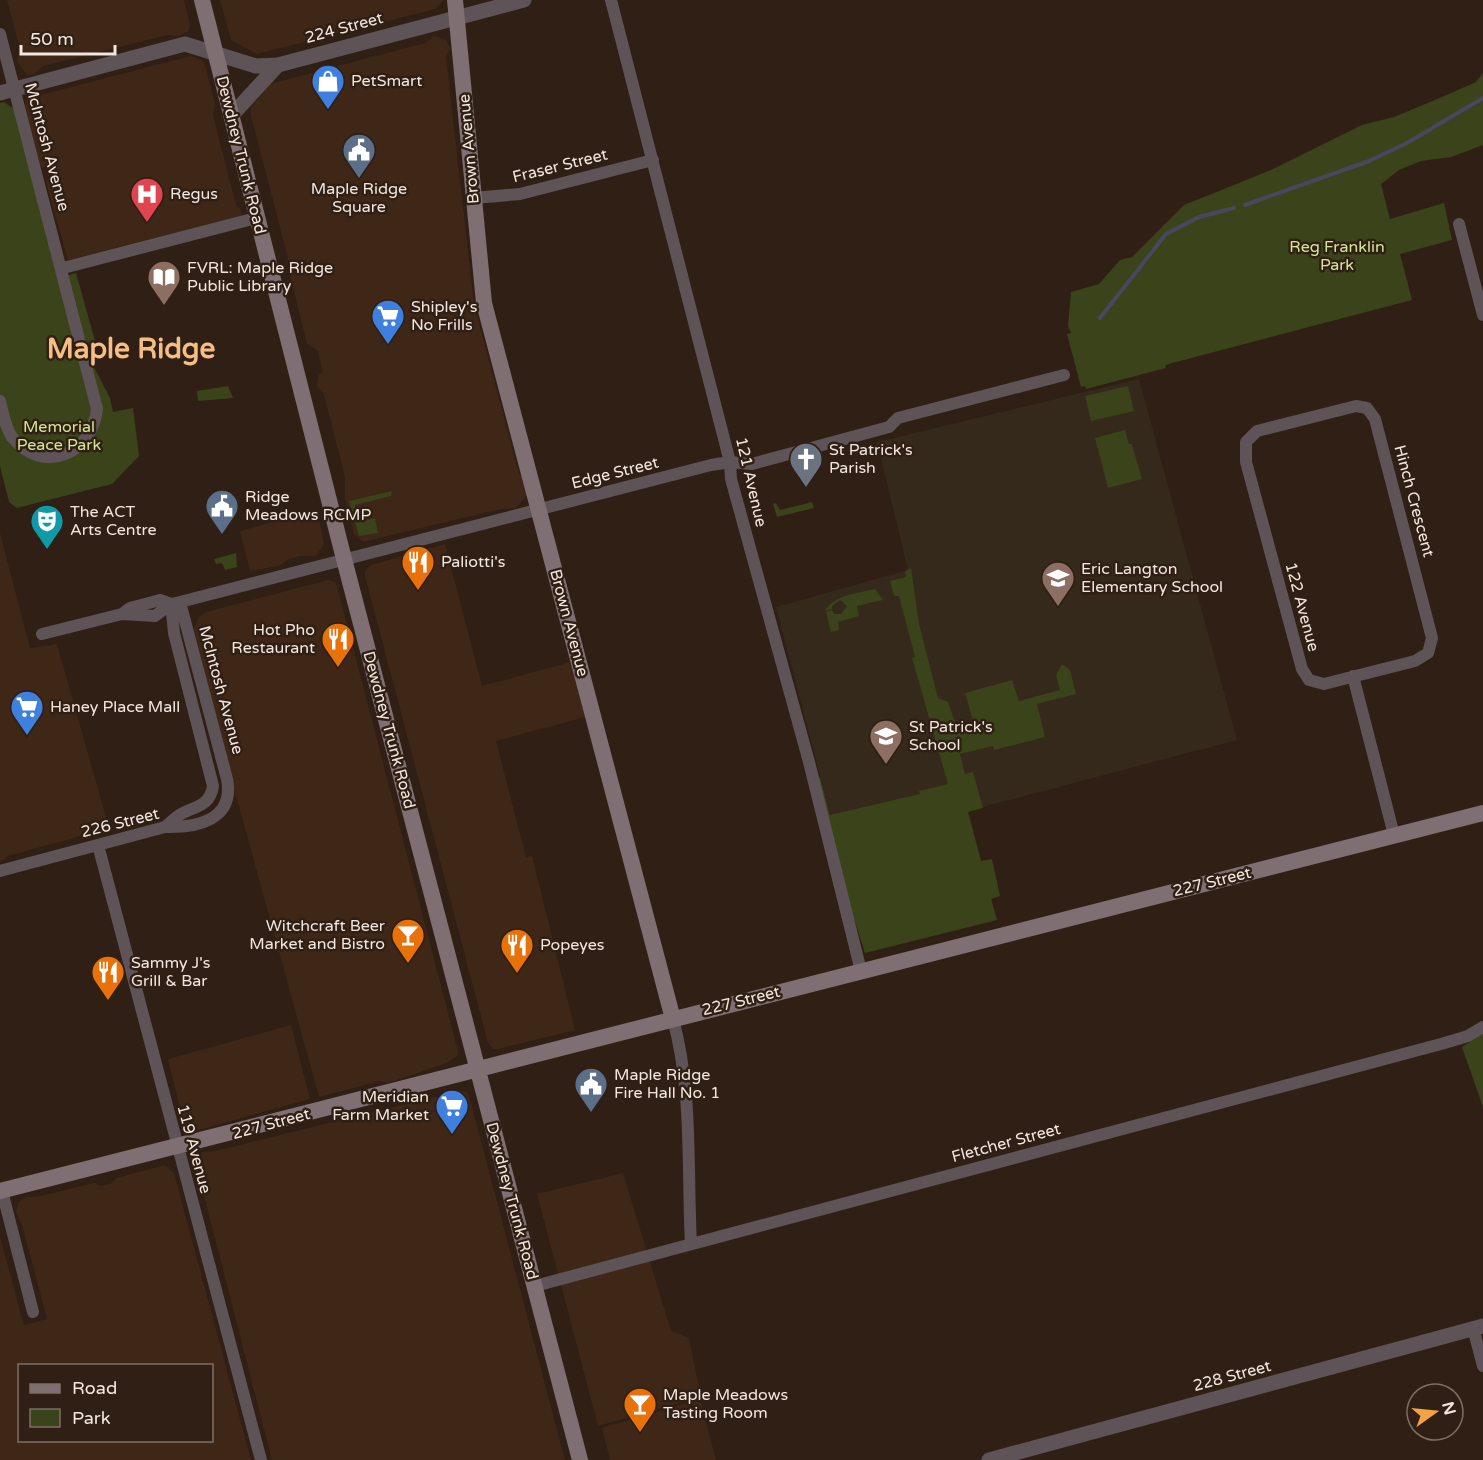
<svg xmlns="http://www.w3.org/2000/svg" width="1483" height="1460" viewBox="0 0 1483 1460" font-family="'Varela Round',sans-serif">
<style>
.built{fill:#3e2717;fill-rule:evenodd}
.education{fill:#34291a}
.green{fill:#3a431a}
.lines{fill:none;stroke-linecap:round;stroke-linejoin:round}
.stream{stroke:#494760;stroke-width:4}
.minor{stroke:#5e5356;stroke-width:12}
.tertiary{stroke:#5e5356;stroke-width:15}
.secondary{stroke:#7f6e72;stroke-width:16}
.labels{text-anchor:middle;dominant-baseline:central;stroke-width:5;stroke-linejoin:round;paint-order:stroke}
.street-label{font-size:16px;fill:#f2e6de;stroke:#301f14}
.poi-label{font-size:16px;fill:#f2e6de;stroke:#301f14;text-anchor:start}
.park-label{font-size:16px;fill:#d1e791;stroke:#301f14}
.town-label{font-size:28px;font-weight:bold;fill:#f6be82;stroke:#301f14}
</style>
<rect width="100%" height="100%" fill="#301f14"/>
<path class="built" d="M 7,0 L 184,0 L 190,25 L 188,31 L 179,36 L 167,35 L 43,66 L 34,74 L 27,75 L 17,61 L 20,49 Z
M 220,0 L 444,0 L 435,9 L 257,54 L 231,40 Z
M 434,36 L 445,39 L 450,48 L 446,57 L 474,304 L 519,474 L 526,481 L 527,495 L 516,508 L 496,510 L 363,542 L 354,534 L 345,499 L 345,477 L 324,395 L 317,386 L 318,376 L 323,371 L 317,350 L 307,344 L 287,263 L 288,258 L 251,116 L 251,107 L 270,84 L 425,43 Z
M 191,56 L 200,59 L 205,65 L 215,104 L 213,115 L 236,205 L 241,210 L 241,216 L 68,260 L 46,182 L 49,178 L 46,170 L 40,165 L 25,107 L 26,99 L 33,92 L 44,94 Z
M 317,510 L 324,544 L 316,556 L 300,556 L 287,560 L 279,566 L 250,571 L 240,531 Z
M 0,533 L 30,648 L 57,644 L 109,828 L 8,856 L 0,862 Z
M 445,544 L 482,686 L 571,662 L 585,717 L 496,741 L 526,857 L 532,856 L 575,1030 L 498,1049 L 493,1049 L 488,1043 L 365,576 L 365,571 L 371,565 Z
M 328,580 L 335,582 L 337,586 L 458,1051 L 457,1056 L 447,1063 L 388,1083 L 380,1081 L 319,1097 L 235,792 L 194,629 L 199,617 L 206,612 Z
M 291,1025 L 310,1099 L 195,1131 L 185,1127 L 180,1121 L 179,1104 L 168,1059 Z
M 459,1091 L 467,1092 L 470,1099 L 565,1460 L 272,1460 L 201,1184 L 192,1168 L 193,1161 L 202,1152 L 215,1151 Z
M 165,1165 L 174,1173 L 251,1460 L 0,1460 L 0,1237 L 24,1325 L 47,1319 L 22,1225 L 16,1212 L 18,1203 L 26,1197 L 41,1196 L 94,1183 L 102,1186 L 112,1183 L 116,1178 ZM 20,1366 L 212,1366 L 212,1440 L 20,1440 Z
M 623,1173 L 671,1331 L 689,1338 L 701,1397 L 598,1426 L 537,1194 Z
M 700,1399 L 716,1460 L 610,1460 L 602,1428 Z"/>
<path class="education" d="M 1139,379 L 1237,740 L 968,811 L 997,919 L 866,951 L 776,607 L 908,570 L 877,442 Z"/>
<path class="green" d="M 1483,73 L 1483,145 L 1451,157 L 1421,161 L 1399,170 L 1381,184 L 1390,219 L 1444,203 L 1452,240 L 1400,254 L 1412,300 L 1165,365 L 1166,368 L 1086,389 L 1085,386 L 1081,387 L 1067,334 L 1071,333 L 1068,326 L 1071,292 L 1099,284 L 1120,260 L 1132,257 L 1184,205 L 1271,170 L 1362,125 L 1394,117 L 1442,97 L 1476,82 Z
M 4,102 L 14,109 L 62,277 L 76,273 L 95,341 L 94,367 L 110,398 L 113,412 L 133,408 L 139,456 L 112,484 L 17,508 L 9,502 L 0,466 L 0,103 Z
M 228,386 L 233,398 L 198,401 L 197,391 Z
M 1128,386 L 1134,411 L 1091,421 L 1085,396 Z
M 1125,430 L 1129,444 L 1132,444 L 1142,479 L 1108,488 L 1095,438 Z
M 392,491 L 391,496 L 355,505 L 359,522 L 375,518 L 378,533 L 359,536 L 349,501 Z
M 812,502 L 814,508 L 777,517 L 773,504 L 776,503 L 780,510 Z
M 236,553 L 237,567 L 225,570 L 222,563 L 216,564 L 214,559 Z
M 911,568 L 919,624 L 938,698 L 948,702 L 956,725 L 968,722 L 970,728 L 975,727 L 965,693 L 1012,680 L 1019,701 L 1060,690 L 1056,675 L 1062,664 L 1070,670 L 1076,694 L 1037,704 L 1045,737 L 994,750 L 993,746 L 960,754 L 965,774 L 973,772 L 983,808 L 968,812 L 981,861 L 992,859 L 1000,896 L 991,899 L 997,920 L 865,953 L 849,903 L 817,778 L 820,777 L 830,815 L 920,794 L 919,791 L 948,784 L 912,658 L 915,657 L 899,596 L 894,596 L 890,581 L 906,577 L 905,571 Z
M 875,589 L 883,600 L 857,606 L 859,616 L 838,622 L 839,630 L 831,632 L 826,612 L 832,610 L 834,614 L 841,614 L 847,606 L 840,600 L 832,606 L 832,609 L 825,611 C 833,595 859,593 875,589 Z
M 1483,1034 L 1483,1107 L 1462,1047 Z"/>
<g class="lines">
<path class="stream" d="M 1245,205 L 1369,161 L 1407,143 L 1483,98
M 1100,318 L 1166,234 L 1199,217 L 1234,208"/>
<path class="minor" d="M 611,0 L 730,462 L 731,479 L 809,762 L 861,971
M 0,34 L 97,409 C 92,454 43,476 12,437 C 5,427 3,413 0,401
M 474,198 L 520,194 L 653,160
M 1459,224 L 1483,315
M 63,268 L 256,218
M 1356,406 L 1367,408 L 1375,419 L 1432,638 L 1428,653 L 1415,661 L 1324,684 L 1309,680 L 1302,669 L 1246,462 L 1246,442 L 1257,431 Z
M 122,614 L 130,608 L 160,600 L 171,604 L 180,602 L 711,465 L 730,462 L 752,464 L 889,427 L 898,418 L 1064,375
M 42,634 L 122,614 L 155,616 L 171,604
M 1353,676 L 1394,835
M 165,827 C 170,823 176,817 181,814 C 196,806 210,806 213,786 L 174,633 L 171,604
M 98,845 L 261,1460
M 0,871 L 165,827 C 197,828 235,820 227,779 L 180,602
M 673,1019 C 693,1092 687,1169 691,1244
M 2,1191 L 33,1312
M 535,1286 L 1441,1044 L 1468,1036 L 1483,1027
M 1473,1328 L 1483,1366"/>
<path class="tertiary" d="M 0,93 L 185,44 L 256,66 L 278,65 L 524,0
M 231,116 L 278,65
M 989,1460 L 1483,1326"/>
<path class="secondary" d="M 202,0 L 344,559 L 580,1460
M 455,0 L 484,303 L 673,1019
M 0,1191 L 1483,813"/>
</g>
<defs>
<symbol id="shop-pin" viewBox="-11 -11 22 30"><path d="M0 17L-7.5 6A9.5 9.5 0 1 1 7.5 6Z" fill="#3f7fe0" stroke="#301f14"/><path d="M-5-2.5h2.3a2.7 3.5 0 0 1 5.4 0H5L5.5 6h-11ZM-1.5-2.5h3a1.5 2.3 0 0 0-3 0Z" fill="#fff"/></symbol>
<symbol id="civic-pin" viewBox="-11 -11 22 30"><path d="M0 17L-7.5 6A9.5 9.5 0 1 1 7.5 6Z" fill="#5c6f8a" stroke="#301f14"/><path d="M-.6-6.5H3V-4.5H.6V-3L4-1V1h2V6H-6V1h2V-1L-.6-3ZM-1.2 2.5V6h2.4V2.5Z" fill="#fff"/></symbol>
<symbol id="hospital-pin" viewBox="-11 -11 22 30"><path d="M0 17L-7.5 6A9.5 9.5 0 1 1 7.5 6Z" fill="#e0444e" stroke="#301f14"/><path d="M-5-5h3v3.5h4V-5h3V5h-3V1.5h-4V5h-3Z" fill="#fff"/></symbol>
<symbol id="library-pin" viewBox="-11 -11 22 30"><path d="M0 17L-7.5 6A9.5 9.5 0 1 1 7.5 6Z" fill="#8d6e63" stroke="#301f14"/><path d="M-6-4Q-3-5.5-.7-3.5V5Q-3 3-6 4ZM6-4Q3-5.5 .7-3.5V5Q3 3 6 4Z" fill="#fff"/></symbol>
<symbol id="supermarket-pin" viewBox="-11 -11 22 30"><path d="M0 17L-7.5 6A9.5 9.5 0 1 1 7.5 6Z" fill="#3f7fe0" stroke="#301f14"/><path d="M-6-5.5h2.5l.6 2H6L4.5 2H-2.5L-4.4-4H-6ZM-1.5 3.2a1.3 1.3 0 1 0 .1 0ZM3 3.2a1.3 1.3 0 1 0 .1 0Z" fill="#fff"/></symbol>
<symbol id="church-pin" viewBox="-11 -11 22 30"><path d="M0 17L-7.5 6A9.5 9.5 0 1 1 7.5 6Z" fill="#6b7280" stroke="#301f14"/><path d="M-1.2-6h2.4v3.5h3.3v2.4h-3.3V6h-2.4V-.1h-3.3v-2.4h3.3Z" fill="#fff"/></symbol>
<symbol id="theatre-pin" viewBox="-11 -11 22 30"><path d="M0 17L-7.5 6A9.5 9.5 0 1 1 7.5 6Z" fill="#0f9aa8" stroke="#301f14"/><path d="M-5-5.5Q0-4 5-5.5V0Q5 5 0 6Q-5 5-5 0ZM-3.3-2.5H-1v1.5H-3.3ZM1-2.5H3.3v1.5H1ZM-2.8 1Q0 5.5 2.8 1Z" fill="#fff"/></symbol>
<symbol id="restaurant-pin" viewBox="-11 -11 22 30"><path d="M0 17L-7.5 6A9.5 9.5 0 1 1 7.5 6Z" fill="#e8710a" stroke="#301f14"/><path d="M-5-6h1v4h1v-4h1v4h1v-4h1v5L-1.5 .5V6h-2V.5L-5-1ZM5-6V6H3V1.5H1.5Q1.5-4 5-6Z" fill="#fff"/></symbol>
<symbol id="school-pin" viewBox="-11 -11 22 30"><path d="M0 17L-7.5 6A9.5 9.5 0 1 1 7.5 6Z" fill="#8d6e63" stroke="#301f14"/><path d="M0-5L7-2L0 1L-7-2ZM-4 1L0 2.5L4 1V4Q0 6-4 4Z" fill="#fff"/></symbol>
<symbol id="bar-pin" viewBox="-11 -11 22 30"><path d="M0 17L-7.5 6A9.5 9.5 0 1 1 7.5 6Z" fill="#e8710a" stroke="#301f14"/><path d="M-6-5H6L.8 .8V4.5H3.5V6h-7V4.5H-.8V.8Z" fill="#fff"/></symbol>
</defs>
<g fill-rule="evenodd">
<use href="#shop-pin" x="309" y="62" width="38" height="52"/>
<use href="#civic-pin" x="340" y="131" width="38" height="52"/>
<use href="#hospital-pin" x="128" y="175" width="38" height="52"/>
<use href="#library-pin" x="145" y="258" width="38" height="52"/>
<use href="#supermarket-pin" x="369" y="297" width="38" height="52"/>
<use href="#church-pin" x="787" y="440" width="38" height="52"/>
<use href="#civic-pin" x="203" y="487" width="38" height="52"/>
<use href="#theatre-pin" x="28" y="502" width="38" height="52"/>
<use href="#restaurant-pin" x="399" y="543" width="38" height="52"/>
<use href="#school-pin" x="1039" y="559" width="38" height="52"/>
<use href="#restaurant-pin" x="319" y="620" width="38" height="52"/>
<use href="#supermarket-pin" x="8" y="688" width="38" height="52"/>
<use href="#school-pin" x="867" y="717" width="38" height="52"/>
<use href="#bar-pin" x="389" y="916" width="38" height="52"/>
<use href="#restaurant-pin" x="498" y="926" width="38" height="52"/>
<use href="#restaurant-pin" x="89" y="953" width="38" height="52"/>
<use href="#civic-pin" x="572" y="1065" width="38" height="52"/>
<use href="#supermarket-pin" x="433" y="1087" width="38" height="52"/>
<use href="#bar-pin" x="621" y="1385" width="38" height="52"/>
</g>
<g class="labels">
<g class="street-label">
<text transform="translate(344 28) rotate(-15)">224 Street</text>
<text transform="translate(47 147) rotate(75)">McIntosh Avenue</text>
<text transform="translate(469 149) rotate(-95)">Brown Avenue</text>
<text transform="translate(241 155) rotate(76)">Dewdney Trunk Road</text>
<text transform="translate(560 166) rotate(-14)">Fraser Street</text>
<text transform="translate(615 473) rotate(-14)">Edge Street</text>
<text transform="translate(751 482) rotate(77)">121 Avenue</text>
<text transform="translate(1414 501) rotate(75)">Hinch Crescent</text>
<text transform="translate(1302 607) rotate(75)">122 Avenue</text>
<text transform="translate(569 623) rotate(75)">Brown Avenue</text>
<text transform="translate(221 690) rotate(75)">McIntosh Avenue</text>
<text transform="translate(389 730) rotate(75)">Dewdney Trunk Road</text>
<text transform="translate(120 823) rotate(-14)">226 Street</text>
<text transform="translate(1212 882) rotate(-14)">227 Street</text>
<text transform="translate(741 1001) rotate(-14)">227 Street</text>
<text transform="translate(271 1124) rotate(-15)">227 Street</text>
<text transform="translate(1006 1143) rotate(-15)">Fletcher Street</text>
<text transform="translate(194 1149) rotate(75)">119 Avenue</text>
<text transform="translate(512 1201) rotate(75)">Dewdney Trunk Road</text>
<text transform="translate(1232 1376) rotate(-15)">228 Street</text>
</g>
<g class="poi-label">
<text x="351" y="81">PetSmart</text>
<text x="359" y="189" text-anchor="middle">Maple Ridge<tspan x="359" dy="18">Square</tspan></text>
<text x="170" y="194">Regus</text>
<text x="187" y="268">FVRL: Maple Ridge<tspan x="187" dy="18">Public Library</tspan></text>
<text x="411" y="307">Shipley's<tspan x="411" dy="18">No Frills</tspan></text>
<text x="829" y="450">St Patrick's<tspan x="829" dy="18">Parish</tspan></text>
<text x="245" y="497">Ridge<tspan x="245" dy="18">Meadows RCMP</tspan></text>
<text x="70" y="512">The ACT<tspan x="70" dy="18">Arts Centre</tspan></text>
<text x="441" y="562">Paliotti's</text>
<text x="1081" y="569">Eric Langton<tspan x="1081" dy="18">Elementary School</tspan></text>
<text x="315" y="630" text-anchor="end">Hot Pho<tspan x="315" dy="18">Restaurant</tspan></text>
<text x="50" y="707">Haney Place Mall</text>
<text x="909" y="727">St Patrick's<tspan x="909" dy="18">School</tspan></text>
<text x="385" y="926" text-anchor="end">Witchcraft Beer<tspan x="385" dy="18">Market and Bistro</tspan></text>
<text x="540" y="945">Popeyes</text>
<text x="131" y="963">Sammy J's<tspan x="131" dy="18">Grill &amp; Bar</tspan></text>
<text x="614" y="1075">Maple Ridge<tspan x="614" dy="18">Fire Hall No. 1</tspan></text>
<text x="429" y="1097" text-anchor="end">Meridian<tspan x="429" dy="18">Farm Market</tspan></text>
<text x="663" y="1395">Maple Meadows<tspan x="663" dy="18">Tasting Room</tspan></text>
</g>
<g class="park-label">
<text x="1337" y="247">Reg Franklin<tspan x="1337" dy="18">Park</tspan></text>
<text x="59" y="427">Memorial<tspan x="59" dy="18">Peace Park</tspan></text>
</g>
<g class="town-label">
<text x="131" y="349">Maple Ridge</text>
</g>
</g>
<rect x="18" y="1364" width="195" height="78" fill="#301f14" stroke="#7e6f65" stroke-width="1.5"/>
<rect x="30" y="1384" width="30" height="9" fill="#7f6e72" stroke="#7e6f65" stroke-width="1.5"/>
<text x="72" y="1394" font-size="18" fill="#f2e6de">Road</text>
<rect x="30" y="1409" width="30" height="18" fill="#3a431a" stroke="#7e6f65" stroke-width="1.5"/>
<text x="72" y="1424" font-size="18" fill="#f2e6de">Park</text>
<g transform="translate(1435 1412) rotate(75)"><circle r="28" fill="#301f14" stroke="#7e6f65" stroke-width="1.5"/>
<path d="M0-4.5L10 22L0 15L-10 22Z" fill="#f4a344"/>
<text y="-9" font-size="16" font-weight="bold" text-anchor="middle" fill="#f2e6de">N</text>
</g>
<path d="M21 45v9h94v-9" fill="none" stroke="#f2e6de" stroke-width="3"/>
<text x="30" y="45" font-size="18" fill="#f2e6de" stroke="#301f14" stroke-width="4.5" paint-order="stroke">50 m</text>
</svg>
